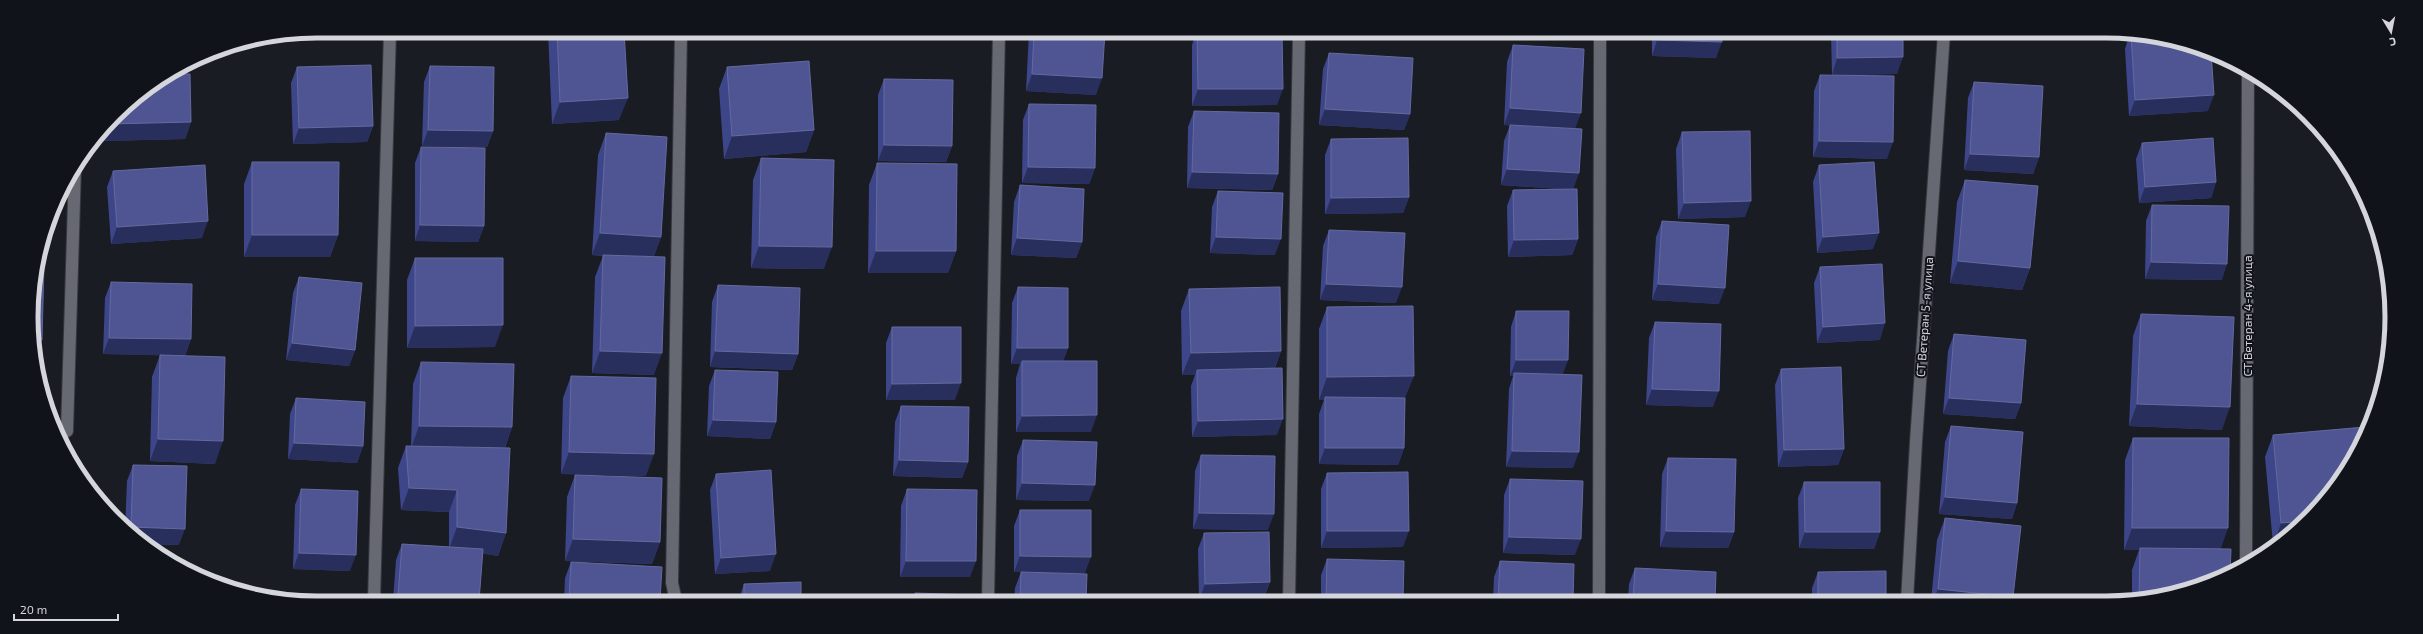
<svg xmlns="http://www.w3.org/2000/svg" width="2423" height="634" viewBox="0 0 2423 634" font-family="'Exo 2',sans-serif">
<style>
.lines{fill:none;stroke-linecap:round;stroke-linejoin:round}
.service-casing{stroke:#37383e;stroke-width:14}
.minor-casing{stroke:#37383e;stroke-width:14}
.service{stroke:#666972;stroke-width:12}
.minor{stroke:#666972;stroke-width:12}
.wall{fill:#3e468a}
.shaded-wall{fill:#292f5d}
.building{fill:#4f5593;stroke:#646a9e}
.labels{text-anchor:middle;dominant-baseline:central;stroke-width:4;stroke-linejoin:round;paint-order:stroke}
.street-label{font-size:12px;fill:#d5d6dc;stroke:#11131a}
.rim{fill:none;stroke:#d5d6dc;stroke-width:5}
</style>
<rect width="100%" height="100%" fill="#1a1c23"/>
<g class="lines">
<defs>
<path id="service" d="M 67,431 L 75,168
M 374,601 L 390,31"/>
<path id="minor" d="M 2246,564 L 2248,69
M 676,601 L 672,583 L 681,31
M 988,601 L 999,32
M 1289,601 L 1299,32
M 1599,601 L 1600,33
M 1907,601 L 1916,442 L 1944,33"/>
</defs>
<use href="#service" class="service-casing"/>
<use href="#minor" class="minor-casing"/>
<use href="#service" class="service"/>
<use href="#minor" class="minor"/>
</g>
<path class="wall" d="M 548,31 L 624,31 L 619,120 L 552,124 Z
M 1029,32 L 1105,32 L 1096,95 L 1026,91 Z
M 1196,32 L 1282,32 L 1277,105 L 1192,106 L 1192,45 Z
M 1329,32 L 1408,32 L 1406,40 L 1329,38 Z
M 1652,33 L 1722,33 L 1716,58 L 1652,56 Z
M 1831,33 L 1903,33 L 1897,74 L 1832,75 Z
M 2130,33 L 2144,33 L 2208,111 L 2129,116 L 2125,49 Z
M 1513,45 L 1575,129 L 1504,125 L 1507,62 Z
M 1329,53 L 1410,114 L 1404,130 L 1319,125 L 1323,69 Z
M 430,66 L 493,131 L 487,147 L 422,146 L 424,82 Z
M 297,67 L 373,126 L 367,142 L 293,144 L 291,83 Z
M 727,67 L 814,130 L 806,152 L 724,159 L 719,89 Z
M 1820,75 L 1887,159 L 1813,157 L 1814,91 Z
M 884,79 L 952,146 L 946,162 L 878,161 L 878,95 Z
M 1974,82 L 2039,157 L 2033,174 L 1964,170 L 1968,98 Z
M 128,102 L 191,122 L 185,139 L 101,141 L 101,131 Z
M 1029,104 L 1095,168 L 1089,184 L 1022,183 L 1023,120 Z
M 1194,111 L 1278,174 L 1272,190 L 1187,188 L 1188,127 Z
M 1510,125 L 1574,189 L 1578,239 L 1572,255 L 1508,257 L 1507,206 L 1513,190 L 1561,189 L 1501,185 L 1504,141 Z
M 1682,132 L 1745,217 L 1678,219 L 1676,149 Z
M 606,133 L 661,237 L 654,256 L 654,375 L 592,373 L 595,277 L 603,256 L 592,255 L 598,155 Z
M 1331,139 L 1409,197 L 1403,213 L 1325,214 L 1325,155 Z
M 2142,143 L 2216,182 L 2211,198 L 2139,203 L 2136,159 Z
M 421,147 L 484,226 L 478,242 L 415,241 L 415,163 Z
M 761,158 L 824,269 L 751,268 L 753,180 Z
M 252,162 L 338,235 L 330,257 L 244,257 L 244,184 Z
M 877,163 L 956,251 L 948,273 L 868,273 L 869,185 Z
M 1819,165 L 1873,249 L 1817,253 L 1813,182 Z
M 113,171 L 202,238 L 111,244 L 107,187 Z
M 1965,180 L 2030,268 L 2022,290 L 1950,283 L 1957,202 Z
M 1020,185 L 1082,242 L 1076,258 L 1011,255 L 1014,202 Z
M 1218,191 L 1275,255 L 1210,253 L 1212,207 Z
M 2152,205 L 2222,280 L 2145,279 L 2146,221 Z
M 1662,221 L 1719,304 L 1652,300 L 1656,237 Z
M 1329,230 L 1396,303 L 1320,300 L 1323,246 Z
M 415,258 L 495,347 L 407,348 L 407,280 Z
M 1820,267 L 1880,340 L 1817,343 L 1814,283 Z
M 299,277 L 355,350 L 349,366 L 286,360 L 293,293 Z
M 111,282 L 191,339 L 185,356 L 215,464 L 150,461 L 152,377 L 160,355 L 103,354 L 105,298 Z
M 718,285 L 798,354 L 792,370 L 710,367 L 712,302 Z
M 1018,287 L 1068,348 L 1063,361 L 1091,432 L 1016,432 L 1016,378 L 1020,364 L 1011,364 L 1012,303 Z
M 1189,289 L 1281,351 L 1275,368 L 1277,435 L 1192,437 L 1191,386 L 1195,375 L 1182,375 L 1181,311 Z
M 1327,307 L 1405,398 L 1404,448 L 1398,465 L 1319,464 L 1319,414 L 1324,400 L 1319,400 L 1319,329 Z
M 1516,311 L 1563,374 L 1573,468 L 1506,467 L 1509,389 L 1513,376 L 1510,376 L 1511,327 Z
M 2141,314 L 2222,430 L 2129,426 L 2133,336 Z
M 1655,322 L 1713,407 L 1646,405 L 1649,338 Z
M 892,327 L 955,400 L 886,400 L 886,343 Z
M 1954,334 L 2021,403 L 2015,419 L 1943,414 L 1948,351 Z
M 421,362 L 512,427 L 505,448 L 506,533 L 498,556 L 483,553 L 479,601 L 393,601 L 396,560 L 402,544 L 449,547 L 449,512 L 401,510 L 398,468 L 406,446 L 411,446 L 413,384 Z
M 1781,369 L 1844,449 L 1838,465 L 1778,467 L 1775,385 Z
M 715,370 L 776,422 L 770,439 L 707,436 L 709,386 Z
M 571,376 L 646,476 L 561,474 L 563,398 Z
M 296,398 L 363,446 L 357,463 L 288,459 L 290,414 Z
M 901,406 L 968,462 L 962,478 L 893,476 L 895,422 Z
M 1951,426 L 2017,503 L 2012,519 L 1939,514 L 1945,442 Z
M 2273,435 L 2308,519 L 2273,544 L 2265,457 Z
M 2133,438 L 2229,438 L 2143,601 L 2132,601 L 2132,570 L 2139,550 L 2124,550 L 2125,460 Z
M 1023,440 L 1089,501 L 1016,500 L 1017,456 Z
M 1201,455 L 1268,530 L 1193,529 L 1195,471 Z
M 1668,458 L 1734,532 L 1728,548 L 1660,547 L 1662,474 Z
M 133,465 L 179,545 L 145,544 L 125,529 L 127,481 Z
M 1327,473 L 1403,547 L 1321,548 L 1321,489 Z
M 716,474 L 770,571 L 715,574 L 710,490 Z
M 575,475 L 660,542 L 652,564 L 565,561 L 567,497 Z
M 1510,479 L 1575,555 L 1503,553 L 1504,495 Z
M 1804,482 L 1880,532 L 1874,549 L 1799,548 L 1798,498 Z
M 301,489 L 350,571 L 293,569 L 295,505 Z
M 907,489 L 970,577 L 900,577 L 901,506 Z
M 1020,510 L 1085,573 L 1025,572 L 1086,601 L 1014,601 L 1015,588 L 1021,572 L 1014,572 L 1014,526 Z
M 1945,518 L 2013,597 L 2012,601 L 1931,601 L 1937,540 Z
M 1204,533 L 1270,582 L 1264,598 L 1199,600 L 1198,549 Z
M 1327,559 L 1403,601 L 1321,601 L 1321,575 Z
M 1500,561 L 1573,601 L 1493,601 L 1494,577 Z
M 571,562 L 660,601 L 564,601 L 565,578 Z
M 1635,568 L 1715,601 L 1628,601 L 1629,584 Z
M 1818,572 L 1886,601 L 1812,601 L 1812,588 Z
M 744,584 L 801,601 L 738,601 Z
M 915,593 L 974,601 L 913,601 Z"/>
<path class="shaded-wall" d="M 423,31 L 486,31 L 483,38 L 421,36 Z
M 740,32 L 798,32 L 797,34 L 738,35 Z
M 877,32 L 947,32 L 946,33 L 877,34 Z
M 1331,32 L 1408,32 L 1406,40 L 1329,38 Z
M 1657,40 L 1722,42 L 1716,58 L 1652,56 Z
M 1903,57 L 1897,74 L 1832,75 L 1837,58 Z
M 1032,74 L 1102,78 L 1096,95 L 1026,91 Z
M 1198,89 L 1283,89 L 1277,105 L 1192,106 Z
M 2214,95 L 2208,111 L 2129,116 L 2135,100 Z
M 628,98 L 619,120 L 552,124 L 560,102 Z
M 1510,108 L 1581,113 L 1575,129 L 1504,125 Z
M 1325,109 L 1410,114 L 1404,130 L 1319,125 Z
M 191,122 L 185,139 L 101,141 L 108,124 Z
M 373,126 L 367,142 L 293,144 L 299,128 Z
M 428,130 L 493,131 L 487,147 L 422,146 Z
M 814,130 L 806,152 L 724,159 L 732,136 Z
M 1819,141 L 1893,142 L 1887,159 L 1813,157 Z
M 884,145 L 952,146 L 946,162 L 878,161 Z
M 1970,154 L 2039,157 L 2033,174 L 1964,170 Z
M 1028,167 L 1095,168 L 1089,184 L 1022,183 Z
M 1507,169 L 1579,173 L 1573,190 L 1501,185 Z
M 1192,172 L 1278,174 L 1272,190 L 1187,188 Z
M 2216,182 L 2211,198 L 2139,203 L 2145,187 Z
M 1409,197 L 1403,213 L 1325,214 L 1331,198 Z
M 1751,201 L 1745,217 L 1678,219 L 1684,203 Z
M 208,221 L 202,238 L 111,244 L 117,227 Z
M 420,225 L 484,226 L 478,242 L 415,241 Z
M 600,233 L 661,237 L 653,259 L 592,255 Z
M 1879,233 L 1873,249 L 1817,253 L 1823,237 Z
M 252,235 L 338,235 L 330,257 L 244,257 Z
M 1216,237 L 1281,239 L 1275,255 L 1210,253 Z
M 1017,238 L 1082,242 L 1076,258 L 1011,255 Z
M 1578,239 L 1572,255 L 1508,257 L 1514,240 Z
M 759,246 L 832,247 L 824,269 L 751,268 Z
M 876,251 L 956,251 L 948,273 L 868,273 Z
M 1958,261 L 2030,268 L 2022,290 L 1950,283 Z
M 2151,262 L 2227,264 L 2222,280 L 2145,279 Z
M 1326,284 L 1402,287 L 1396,303 L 1320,300 Z
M 1658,284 L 1725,288 L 1719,304 L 1652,300 Z
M 1885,323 L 1880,340 L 1817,343 L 1823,327 Z
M 503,325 L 495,347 L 407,348 L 415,326 Z
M 109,338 L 191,339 L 185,356 L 103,354 Z
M 36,339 L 42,340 L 37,353 Z
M 292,343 L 355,350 L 349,366 L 286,360 Z
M 1017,348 L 1068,348 L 1062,365 L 1022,361 L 1020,364 L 1011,364 Z
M 600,351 L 662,353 L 654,375 L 592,373 Z
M 715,351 L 798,354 L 792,370 L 710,367 Z
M 1281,351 L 1273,373 L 1197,370 L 1195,375 L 1182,375 L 1191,353 Z
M 1516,360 L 1568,360 L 1562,377 L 1514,373 L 1513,376 L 1510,376 Z
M 1414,376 L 1405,398 L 1325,399 L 1325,397 L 1324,400 L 1319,400 L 1327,377 Z
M 961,383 L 955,400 L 886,400 L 892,384 Z
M 1652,389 L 1719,391 L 1713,407 L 1646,405 Z
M 1949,398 L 2021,403 L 2015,419 L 1943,414 Z
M 2137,404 L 2230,407 L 2222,430 L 2129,426 Z
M 1097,415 L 1091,432 L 1016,432 L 1022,416 Z
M 1283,419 L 1277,435 L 1192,437 L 1198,421 Z
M 713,420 L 776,422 L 770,439 L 707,436 Z
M 419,426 L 512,427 L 504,450 L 411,448 Z
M 158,439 L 223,441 L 215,464 L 150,461 Z
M 294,443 L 363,446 L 357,463 L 288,459 Z
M 1325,448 L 1404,448 L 1398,465 L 1319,464 Z
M 1844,449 L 1838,465 L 1778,467 L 1784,450 Z
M 1512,451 L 1579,452 L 1573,468 L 1506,467 Z
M 569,452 L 654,454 L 646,476 L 561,474 Z
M 899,460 L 968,462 L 962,478 L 893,476 Z
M 1022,483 L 1095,485 L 1089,501 L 1016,500 Z
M 409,488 L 457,490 L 449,512 L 401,510 Z
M 1945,497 L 2017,503 L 2012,519 L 1939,514 Z
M 1199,513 L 1274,514 L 1268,530 L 1193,529 Z
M 2306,521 L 2274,544 L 2281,523 Z
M 131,527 L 185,529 L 179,545 L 145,544 L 129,532 Z
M 457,527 L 506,533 L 498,556 L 449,549 Z
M 2132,528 L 2228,528 L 2220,551 L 2140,548 L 2139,550 L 2124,550 Z
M 1327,531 L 1409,531 L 1403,547 L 1321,548 Z
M 1666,531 L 1734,532 L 1728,548 L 1660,547 Z
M 1805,532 L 1880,532 L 1874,549 L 1799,548 Z
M 1509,537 L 1581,539 L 1575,555 L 1503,553 Z
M 573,539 L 660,542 L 652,564 L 565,561 Z
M 299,553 L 356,555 L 350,571 L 293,569 Z
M 776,554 L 770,571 L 715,574 L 721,558 Z
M 1020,556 L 1091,557 L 1085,573 L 1014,572 Z
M 906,561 L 976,561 L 970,577 L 900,577 Z
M 1270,582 L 1264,598 L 1199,600 L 1205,584 Z
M 1938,589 L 2013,597 L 2012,601 L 1933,601 Z
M 398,596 L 459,601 L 397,601 Z"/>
<path class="building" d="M 557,31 L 624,31 L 628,98 L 560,102 Z
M 1034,32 L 1105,32 L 1102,78 L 1032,74 Z
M 1197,32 L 1282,32 L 1283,89 L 1198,89 Z
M 1658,33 L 1722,33 L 1722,42 L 1657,40 Z
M 1837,33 L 1903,33 L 1903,57 L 1837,58 Z
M 2131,33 L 2144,33 L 2198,46 L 2211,52 L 2214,95 L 2135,100 Z
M 1513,45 L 1584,49 L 1581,113 L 1510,108 Z
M 1329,53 L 1413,58 L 1410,114 L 1325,109 Z
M 809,61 L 814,130 L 732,136 L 727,67 Z
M 371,65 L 373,126 L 299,128 L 297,67 Z
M 430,66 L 494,67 L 493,131 L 428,130 Z
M 173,74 L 190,74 L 191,122 L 108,124 L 128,102 Z
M 1820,75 L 1894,76 L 1893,142 L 1819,141 Z
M 884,79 L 953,80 L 952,146 L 884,145 Z
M 1974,82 L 2043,86 L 2039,157 L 1970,154 Z
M 1029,104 L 1096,105 L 1095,168 L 1028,167 Z
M 1194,111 L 1279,113 L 1278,174 L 1192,172 Z
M 1510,125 L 1582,129 L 1579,173 L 1507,169 Z
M 1750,131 L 1751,201 L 1684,203 L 1682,132 Z
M 606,133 L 667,137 L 661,237 L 600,233 Z
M 1408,138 L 1409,197 L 1331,198 L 1331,139 Z
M 2213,138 L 2216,182 L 2145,187 L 2142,143 Z
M 421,147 L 485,148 L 484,226 L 420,225 Z
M 761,158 L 834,160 L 832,247 L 759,246 Z
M 252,162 L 339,162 L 338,235 L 252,235 Z
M 1874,162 L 1879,233 L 1823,237 L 1819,165 Z
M 877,163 L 957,164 L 956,251 L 876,251 Z
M 205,165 L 208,221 L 117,227 L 113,171 Z
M 1965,180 L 2038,186 L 2030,268 L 1958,261 Z
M 1020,185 L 1084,189 L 1082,242 L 1017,238 Z
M 1577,189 L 1578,239 L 1514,240 L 1513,190 Z
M 1218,191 L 1283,193 L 1281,239 L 1216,237 Z
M 2152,205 L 2229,206 L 2227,264 L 2151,262 Z
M 1662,221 L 1729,225 L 1725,288 L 1658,284 Z
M 1329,230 L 1405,233 L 1402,287 L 1326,284 Z
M 603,255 L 665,257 L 662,353 L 600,351 Z
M 415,258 L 503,258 L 503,325 L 415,326 Z
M 37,264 L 44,264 L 42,340 L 36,339 L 32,298 Z
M 1882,264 L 1885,323 L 1823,327 L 1820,267 Z
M 299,277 L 362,283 L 355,350 L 292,343 Z
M 111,282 L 192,284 L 191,339 L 109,338 Z
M 718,285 L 800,288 L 798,354 L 715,351 Z
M 1018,287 L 1068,288 L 1068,348 L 1017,348 Z
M 1280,287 L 1281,351 L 1191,353 L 1189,289 Z
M 1413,306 L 1414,376 L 1327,377 L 1327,307 Z
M 1516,311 L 1569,311 L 1568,360 L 1516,360 Z
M 2141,314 L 2234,317 L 2230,407 L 2137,404 Z
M 1655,322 L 1721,324 L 1719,391 L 1652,389 Z
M 892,327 L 961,327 L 961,383 L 892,384 Z
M 1954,334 L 2026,340 L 2021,403 L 1949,398 Z
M 160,355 L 225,357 L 223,441 L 158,439 Z
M 1022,361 L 1097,361 L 1097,415 L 1022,416 Z
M 421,362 L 514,364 L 512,427 L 419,426 Z
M 1841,367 L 1844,449 L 1784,450 L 1781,369 Z
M 1282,368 L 1283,419 L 1198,421 L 1197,370 Z
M 715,370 L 778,372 L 776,422 L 713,420 Z
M 1514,373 L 1582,375 L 1579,452 L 1512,451 Z
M 571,376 L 656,378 L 654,454 L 569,452 Z
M 1325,397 L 1405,398 L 1404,448 L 1325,448 Z
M 296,398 L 365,402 L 363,446 L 294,443 Z
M 901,406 L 969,407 L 968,462 L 899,460 Z
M 1951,426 L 2023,432 L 2017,503 L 1945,497 Z
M 2365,427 L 2366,432 L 2362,444 L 2308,519 L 2306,521 L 2281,523 L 2273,435 Z
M 2133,438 L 2229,438 L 2228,528 L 2132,528 Z
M 1023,440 L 1097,442 L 1095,485 L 1022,483 Z
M 406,446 L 510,448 L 506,533 L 457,527 L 457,490 L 409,488 Z
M 1201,455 L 1275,456 L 1274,514 L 1199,513 Z
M 1668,458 L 1736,459 L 1734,532 L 1666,531 Z
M 133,465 L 187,466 L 185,529 L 131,527 Z
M 771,470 L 776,554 L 721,558 L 716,474 Z
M 1408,472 L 1409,531 L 1327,531 L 1327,473 Z
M 575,475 L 662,478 L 660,542 L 573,539 Z
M 1510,479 L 1583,481 L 1581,539 L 1509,537 Z
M 1804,482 L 1880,482 L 1880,532 L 1805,532 Z
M 301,489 L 358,491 L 356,555 L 299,553 Z
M 907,489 L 977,490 L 976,561 L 906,561 Z
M 1020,510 L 1091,510 L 1091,557 L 1020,556 Z
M 1945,518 L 2021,526 L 2013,597 L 1938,589 Z
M 1269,532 L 1270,582 L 1205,584 L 1204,533 Z
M 402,544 L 483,549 L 479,601 L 459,601 L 398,596 Z
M 2140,548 L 2231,549 L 2230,574 L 2143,601 L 2139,601 Z
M 1327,559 L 1404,561 L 1403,601 L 1326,601 Z
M 1500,561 L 1574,564 L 1573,601 L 1498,601 Z
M 571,562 L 662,567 L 660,601 L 569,601 Z
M 1635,568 L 1716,572 L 1715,601 L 1633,601 Z
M 1886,571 L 1886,601 L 1818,601 L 1818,572 Z
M 1021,572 L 1087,574 L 1086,601 L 1020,601 Z
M 801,582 L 801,601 L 744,601 L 744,584 Z
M 915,593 L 974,595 L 974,601 L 915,601 Z"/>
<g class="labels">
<g class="street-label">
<text transform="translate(2247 316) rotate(-90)">СТ Ветеран 4-я улица</text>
<text transform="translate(1924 317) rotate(-86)">СТ Ветеран 5-я улица</text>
</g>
</g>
<path d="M0 0H2423V634H0ZM317 38H2106A279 279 0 0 1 2385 317V317A279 279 0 0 1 2106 596H317A279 279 0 0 1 38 317V317A279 279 0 0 1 317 38Z" fill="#11131a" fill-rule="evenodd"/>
<path class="rim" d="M317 38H2106A279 279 0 0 1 2385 317V317A279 279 0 0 1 2106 596H317A279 279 0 0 1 38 317V317A279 279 0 0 1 317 38Z"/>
<g transform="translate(2391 32) rotate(170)" stroke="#11131a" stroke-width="3" paint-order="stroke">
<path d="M0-3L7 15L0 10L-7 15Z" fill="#d5d6dc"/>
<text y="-6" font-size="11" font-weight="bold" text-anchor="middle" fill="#d5d6dc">С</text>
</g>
<path d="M14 614v6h104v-6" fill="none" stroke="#d5d6dc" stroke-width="2"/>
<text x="20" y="614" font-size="12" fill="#d5d6dc" stroke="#11131a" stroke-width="3" paint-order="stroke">20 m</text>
</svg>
